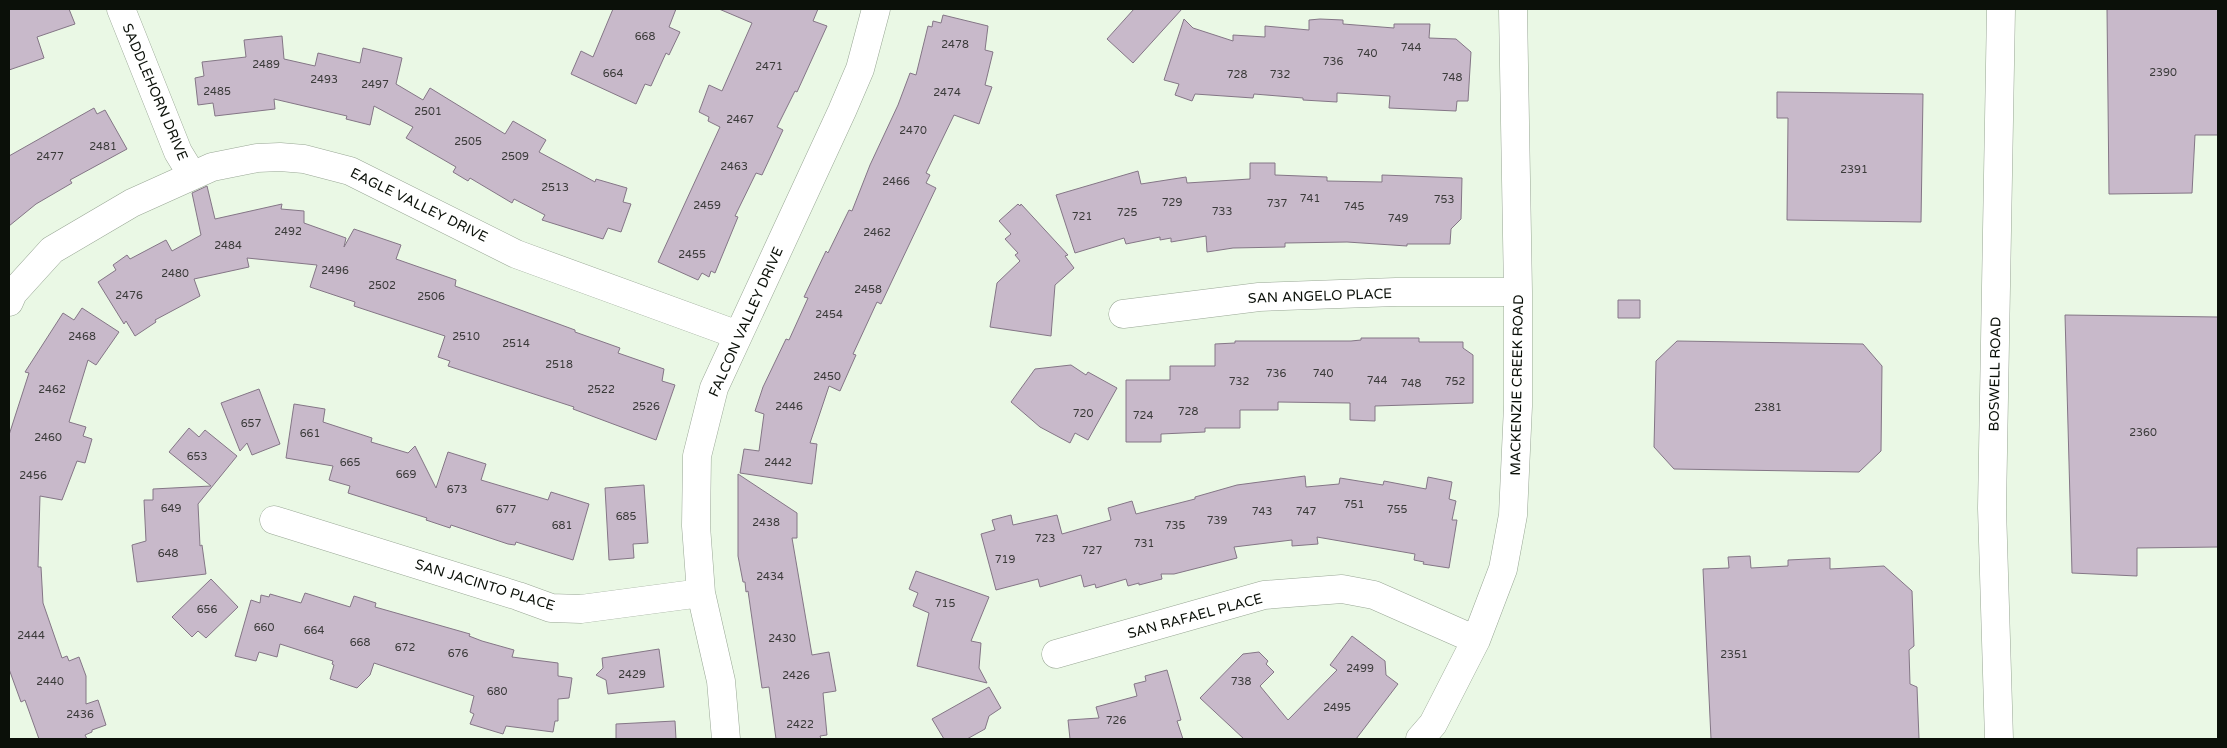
<svg xmlns="http://www.w3.org/2000/svg" width="2227" height="748" viewBox="0 0 2227 748" font-family="'Varela Round',sans-serif">
<style>
.building{fill:#c8b9ca;stroke:#847686}
.lines{fill:none;stroke-linecap:round;stroke-linejoin:round}
.minor-casing{stroke:#99a795;stroke-width:29}
.minor{stroke:#fff;stroke-width:28}
.labels{text-anchor:middle;dominant-baseline:central;stroke-width:4.5;stroke-linejoin:round;paint-order:stroke}
.number-label{font-size:11px;fill:#3a3a39}
.street-label{font-size:14px;fill:#0b1009;stroke:#fff}
</style>
<rect width="100%" height="100%" fill="#eaf8e5"/>
<path class="building" d="M 9,9 L 69,9 L 75,24 L 37,37 L 44,58 L 9,70 Z
M 613,9 L 676,9 L 669,27 L 680,32 L 669,55 L 666,53 L 651,86 L 645,84 L 636,104 L 571,74 L 581,51 L 593,57 Z
M 719,9 L 818,9 L 813,21 L 827,26 L 797,92 L 795,91 L 777,127 L 783,130 L 762,175 L 756,173 L 735,216 L 738,217 L 715,273 L 711,271 L 709,277 L 702,273 L 698,280 L 658,262 L 720,127 L 708,121 L 709,117 L 699,112 L 709,85 L 722,91 L 752,23 Z
M 1134,9 L 1182,9 L 1133,63 L 1107,39 Z
M 2107,9 L 2218,9 L 2218,135 L 2195,135 L 2192,193 L 2109,194 Z
M 943,15 L 988,26 L 985,50 L 993,52 L 985,85 L 992,87 L 979,124 L 954,115 L 926,173 L 930,175 L 926,183 L 936,188 L 881,304 L 877,302 L 853,354 L 856,355 L 840,391 L 829,386 L 810,443 L 817,444 L 812,484 L 740,473 L 744,449 L 759,451 L 764,414 L 755,411 L 763,387 L 786,339 L 789,340 L 808,298 L 804,297 L 826,251 L 828,253 L 849,210 L 852,211 L 870,165 L 898,105 L 910,73 L 916,75 L 928,26 L 932,27 L 933,21 L 941,23 Z
M 1184,19 L 1193,28 L 1233,41 L 1233,35 L 1265,37 L 1265,26 L 1309,30 L 1309,20 L 1320,19 L 1343,20 L 1343,24 L 1394,28 L 1394,24 L 1430,24 L 1429,38 L 1456,39 L 1471,52 L 1468,101 L 1457,101 L 1456,111 L 1389,108 L 1390,96 L 1337,93 L 1337,102 L 1303,100 L 1303,98 L 1254,94 L 1253,98 L 1195,94 L 1192,101 L 1175,95 L 1179,84 L 1164,80 Z
M 282,36 L 284,59 L 315,66 L 318,53 L 360,63 L 363,48 L 402,58 L 396,84 L 423,100 L 430,88 L 505,134 L 513,121 L 546,140 L 539,152 L 595,182 L 596,179 L 627,188 L 623,202 L 631,204 L 621,232 L 608,228 L 603,239 L 542,220 L 545,215 L 514,199 L 512,203 L 470,178 L 468,181 L 453,172 L 456,167 L 406,138 L 413,127 L 374,106 L 370,125 L 346,119 L 347,116 L 274,99 L 275,109 L 215,116 L 213,103 L 198,105 L 195,78 L 204,76 L 202,62 L 246,57 L 244,40 Z
M 1777,92 L 1923,94 L 1921,222 L 1787,220 L 1788,118 L 1777,118 Z
M 94,108 L 97,114 L 105,110 L 127,149 L 70,180 L 72,183 L 36,204 L 9,226 L 9,156 Z
M 1250,163 L 1275,163 L 1275,175 L 1327,177 L 1327,181 L 1382,182 L 1382,175 L 1462,178 L 1461,219 L 1451,229 L 1450,244 L 1407,244 L 1407,246 L 1347,242 L 1285,243 L 1285,247 L 1233,248 L 1207,252 L 1206,236 L 1171,242 L 1171,238 L 1160,240 L 1160,237 L 1126,244 L 1124,238 L 1075,253 L 1056,195 L 1138,171 L 1141,184 L 1186,177 L 1187,183 L 1250,179 Z
M 207,186 L 215,219 L 282,204 L 281,209 L 304,211 L 304,223 L 346,238 L 344,247 L 354,229 L 401,245 L 396,259 L 456,280 L 455,286 L 575,330 L 575,332 L 620,348 L 618,353 L 664,369 L 662,381 L 675,385 L 656,440 L 573,409 L 574,407 L 448,366 L 450,361 L 438,357 L 445,336 L 354,306 L 355,302 L 310,287 L 317,265 L 247,258 L 249,267 L 194,279 L 200,296 L 155,320 L 156,322 L 135,336 L 126,321 L 124,324 L 98,282 L 116,270 L 113,265 L 127,255 L 130,259 L 166,240 L 172,251 L 201,235 L 192,193 Z
M 1018,204 L 1020,206 L 1021,204 L 1068,255 L 1065,256 L 1074,268 L 1055,285 L 1051,336 L 990,327 L 997,283 L 1020,261 L 1015,255 L 1018,253 L 1005,239 L 1011,234 L 999,221 Z
M 1618,300 L 1640,300 L 1640,318 L 1618,318 Z
M 82,308 L 119,332 L 96,365 L 88,360 L 69,422 L 86,427 L 83,436 L 92,439 L 85,463 L 77,461 L 62,500 L 40,496 L 38,567 L 41,567 L 43,603 L 62,658 L 67,656 L 69,661 L 79,657 L 86,676 L 86,704 L 98,700 L 106,725 L 92,730 L 92,732 L 85,735 L 87,739 L 39,739 L 25,700 L 21,702 L 9,669 L 9,435 L 29,373 L 25,372 L 63,313 L 74,320 Z
M 2065,315 L 2218,317 L 2218,547 L 2137,548 L 2137,576 L 2072,573 Z
M 1361,338 L 1419,338 L 1419,342 L 1463,342 L 1463,348 L 1473,355 L 1473,403 L 1375,406 L 1375,421 L 1350,420 L 1350,403 L 1278,402 L 1278,410 L 1240,410 L 1240,428 L 1205,428 L 1205,432 L 1161,434 L 1161,442 L 1126,442 L 1126,380 L 1170,380 L 1170,366 L 1215,366 L 1215,344 L 1235,343 L 1235,341 L 1351,341 L 1361,340 Z
M 1677,341 L 1863,344 L 1882,366 L 1881,451 L 1859,472 L 1674,469 L 1654,447 L 1656,361 Z
M 1071,365 L 1086,375 L 1088,372 L 1117,388 L 1088,440 L 1075,433 L 1070,443 L 1040,427 L 1011,402 L 1035,369 Z
M 259,389 L 280,444 L 252,455 L 247,443 L 240,451 L 221,403 Z
M 294,404 L 325,409 L 323,422 L 372,438 L 371,442 L 408,453 L 415,446 L 436,488 L 448,452 L 486,464 L 481,480 L 548,500 L 551,492 L 589,504 L 573,560 L 516,542 L 515,545 L 508,544 L 451,525 L 450,528 L 426,520 L 427,518 L 348,493 L 350,486 L 329,480 L 333,466 L 286,458 Z
M 189,428 L 199,437 L 205,430 L 237,456 L 198,504 L 200,546 L 202,545 L 206,574 L 137,582 L 132,545 L 146,541 L 144,500 L 153,500 L 153,489 L 211,486 L 169,452 Z
M 738,474 L 797,513 L 797,538 L 792,538 L 812,655 L 829,652 L 836,691 L 823,693 L 827,735 L 820,736 L 821,739 L 776,739 L 769,687 L 762,688 L 748,591 L 746,592 L 745,582 L 743,582 L 738,556 Z
M 1305,476 L 1306,487 L 1339,484 L 1340,478 L 1383,485 L 1384,481 L 1426,489 L 1428,477 L 1452,482 L 1449,499 L 1456,501 L 1452,520 L 1457,520 L 1449,568 L 1423,564 L 1424,562 L 1414,560 L 1415,554 L 1317,537 L 1318,544 L 1292,546 L 1292,540 L 1234,547 L 1237,558 L 1174,574 L 1161,574 L 1162,579 L 1139,585 L 1139,583 L 1128,586 L 1126,579 L 1096,588 L 1095,584 L 1084,587 L 1081,575 L 1040,587 L 1038,579 L 996,590 L 981,534 L 995,530 L 992,520 L 1011,515 L 1013,525 L 1057,515 L 1062,534 L 1111,520 L 1108,508 L 1132,501 L 1136,514 L 1195,499 L 1195,497 L 1237,485 Z
M 644,485 L 648,543 L 633,544 L 634,558 L 609,560 L 605,488 Z
M 1750,556 L 1751,568 L 1788,566 L 1788,560 L 1830,558 L 1830,569 L 1884,566 L 1912,591 L 1914,646 L 1909,650 L 1910,684 L 1917,687 L 1919,739 L 1711,739 L 1703,569 L 1729,568 L 1728,557 Z
M 916,571 L 989,597 L 971,641 L 981,643 L 979,668 L 987,683 L 917,666 L 929,613 L 913,606 L 918,593 L 909,589 Z
M 211,579 L 238,607 L 206,638 L 198,631 L 192,637 L 172,617 Z
M 305,593 L 350,607 L 354,596 L 376,603 L 375,607 L 470,634 L 469,636 L 482,641 L 514,650 L 512,657 L 558,663 L 558,676 L 572,678 L 569,698 L 558,699 L 558,721 L 555,721 L 553,732 L 506,726 L 503,734 L 470,724 L 474,714 L 470,712 L 474,696 L 374,663 L 370,675 L 357,688 L 330,679 L 334,665 L 332,664 L 333,661 L 280,644 L 277,657 L 259,652 L 256,661 L 235,656 L 251,600 L 260,603 L 261,595 L 269,597 L 270,594 L 301,603 Z
M 1352,636 L 1385,661 L 1386,675 L 1398,684 L 1356,739 L 1244,739 L 1200,698 L 1243,654 L 1259,652 L 1268,661 L 1266,664 L 1274,672 L 1260,686 L 1288,720 L 1337,670 L 1330,665 Z
M 659,649 L 664,687 L 608,694 L 606,680 L 596,675 L 603,668 L 602,658 Z
M 1167,670 L 1181,720 L 1177,721 L 1183,739 L 1070,739 L 1068,720 L 1099,718 L 1096,707 L 1137,696 L 1134,684 L 1146,681 L 1145,676 Z
M 989,687 L 1001,708 L 989,716 L 985,729 L 967,739 L 944,739 L 932,719 Z
M 675,721 L 676,739 L 616,739 L 616,724 Z"/>
<g class="lines">
<defs>
<path id="minor" d="M 121,9 L 178,152 L 192,175
M 9,302 L 13,293 L 52,250 L 132,203 L 212,167 L 257,158 L 280,157 L 304,159 L 350,171 L 516,254 L 738,335
M 1123,314 L 1259,297 L 1396,292 L 1518,292
M 274,520 L 518,596 L 551,608 L 581,609 L 701,593
M 1056,654 L 1264,595 L 1342,589 L 1374,595 L 1476,640
M 726,739 L 721,681 L 701,593 L 696,526 L 697,456 L 714,388 L 842,111 L 860,69 L 876,9
M 1420,739 L 1433,724 L 1476,640 L 1503,569 L 1513,515 L 1518,406 L 1518,292 L 1513,9
M 1999,739 L 1992,508 L 2001,9"/>
</defs>
<use href="#minor" class="minor-casing"/>
<use href="#minor" class="minor"/>
</g>
<g class="labels">
<g class="number-label">
<text x="645" y="36">668</text>
<text x="955" y="44">2478</text>
<text x="1411" y="47">744</text>
<text x="1367" y="53">740</text>
<text x="1333" y="61">736</text>
<text x="266" y="64">2489</text>
<text x="769" y="66">2471</text>
<text x="2163" y="72">2390</text>
<text x="613" y="73">664</text>
<text x="1237" y="74">728</text>
<text x="1280" y="74">732</text>
<text x="1452" y="77">748</text>
<text x="324" y="79">2493</text>
<text x="375" y="84">2497</text>
<text x="217" y="91">2485</text>
<text x="947" y="92">2474</text>
<text x="428" y="111">2501</text>
<text x="740" y="119">2467</text>
<text x="913" y="130">2470</text>
<text x="468" y="141">2505</text>
<text x="103" y="146">2481</text>
<text x="50" y="156">2477</text>
<text x="515" y="156">2509</text>
<text x="734" y="166">2463</text>
<text x="1854" y="169">2391</text>
<text x="896" y="181">2466</text>
<text x="555" y="187">2513</text>
<text x="1310" y="198">741</text>
<text x="1444" y="199">753</text>
<text x="1172" y="202">729</text>
<text x="1277" y="203">737</text>
<text x="707" y="205">2459</text>
<text x="1354" y="206">745</text>
<text x="1222" y="211">733</text>
<text x="1127" y="212">725</text>
<text x="1082" y="216">721</text>
<text x="1398" y="218">749</text>
<text x="288" y="231">2492</text>
<text x="877" y="232">2462</text>
<text x="228" y="245">2484</text>
<text x="692" y="254">2455</text>
<text x="335" y="270">2496</text>
<text x="175" y="273">2480</text>
<text x="382" y="285">2502</text>
<text x="868" y="289">2458</text>
<text x="129" y="295">2476</text>
<text x="431" y="296">2506</text>
<text x="829" y="314">2454</text>
<text x="82" y="336">2468</text>
<text x="466" y="336">2510</text>
<text x="516" y="343">2514</text>
<text x="559" y="364">2518</text>
<text x="1276" y="373">736</text>
<text x="1323" y="373">740</text>
<text x="827" y="376">2450</text>
<text x="1377" y="380">744</text>
<text x="1239" y="381">732</text>
<text x="1455" y="381">752</text>
<text x="1411" y="383">748</text>
<text x="52" y="389">2462</text>
<text x="601" y="389">2522</text>
<text x="646" y="406">2526</text>
<text x="789" y="406">2446</text>
<text x="1768" y="407">2381</text>
<text x="1188" y="411">728</text>
<text x="1083" y="413">720</text>
<text x="1143" y="415">724</text>
<text x="251" y="423">657</text>
<text x="2143" y="432">2360</text>
<text x="310" y="433">661</text>
<text x="48" y="437">2460</text>
<text x="197" y="456">653</text>
<text x="350" y="462">665</text>
<text x="778" y="462">2442</text>
<text x="406" y="474">669</text>
<text x="33" y="475">2456</text>
<text x="457" y="489">673</text>
<text x="1354" y="504">751</text>
<text x="171" y="508">649</text>
<text x="506" y="509">677</text>
<text x="1397" y="509">755</text>
<text x="1262" y="511">743</text>
<text x="1306" y="511">747</text>
<text x="626" y="516">685</text>
<text x="1217" y="520">739</text>
<text x="766" y="522">2438</text>
<text x="562" y="525">681</text>
<text x="1175" y="525">735</text>
<text x="1045" y="538">723</text>
<text x="1144" y="543">731</text>
<text x="1092" y="550">727</text>
<text x="168" y="553">648</text>
<text x="1005" y="559">719</text>
<text x="770" y="576">2434</text>
<text x="945" y="603">715</text>
<text x="207" y="609">656</text>
<text x="264" y="627">660</text>
<text x="314" y="630">664</text>
<text x="31" y="635">2444</text>
<text x="782" y="638">2430</text>
<text x="360" y="642">668</text>
<text x="405" y="647">672</text>
<text x="458" y="653">676</text>
<text x="1734" y="654">2351</text>
<text x="1360" y="668">2499</text>
<text x="632" y="674">2429</text>
<text x="796" y="675">2426</text>
<text x="50" y="681">2440</text>
<text x="1241" y="681">738</text>
<text x="497" y="691">680</text>
<text x="1337" y="707">2495</text>
<text x="80" y="714">2436</text>
<text x="1116" y="720">726</text>
<text x="800" y="724">2422</text>
</g>
<g class="street-label">
<text transform="translate(155 92) rotate(67)">SADDLEHORN DRIVE</text>
<text transform="translate(419 205) rotate(26)">EAGLE VALLEY DRIVE</text>
<text transform="translate(1320 296) rotate(-2)">SAN ANGELO PLACE</text>
<text transform="translate(746 322) rotate(-66)">FALCON VALLEY DRIVE</text>
<text transform="translate(1995 374) rotate(-89)">BOSWELL ROAD</text>
<text transform="translate(1517 385) rotate(-89)">MACKENZIE CREEK ROAD</text>
<text transform="translate(485 585) rotate(17)">SAN JACINTO PLACE</text>
<text transform="translate(1195 616) rotate(-15)">SAN RAFAEL PLACE</text>
</g>
</g>
<rect width="2227" height="748" fill="none" stroke="#0b1009" stroke-width="20"/>
</svg>
